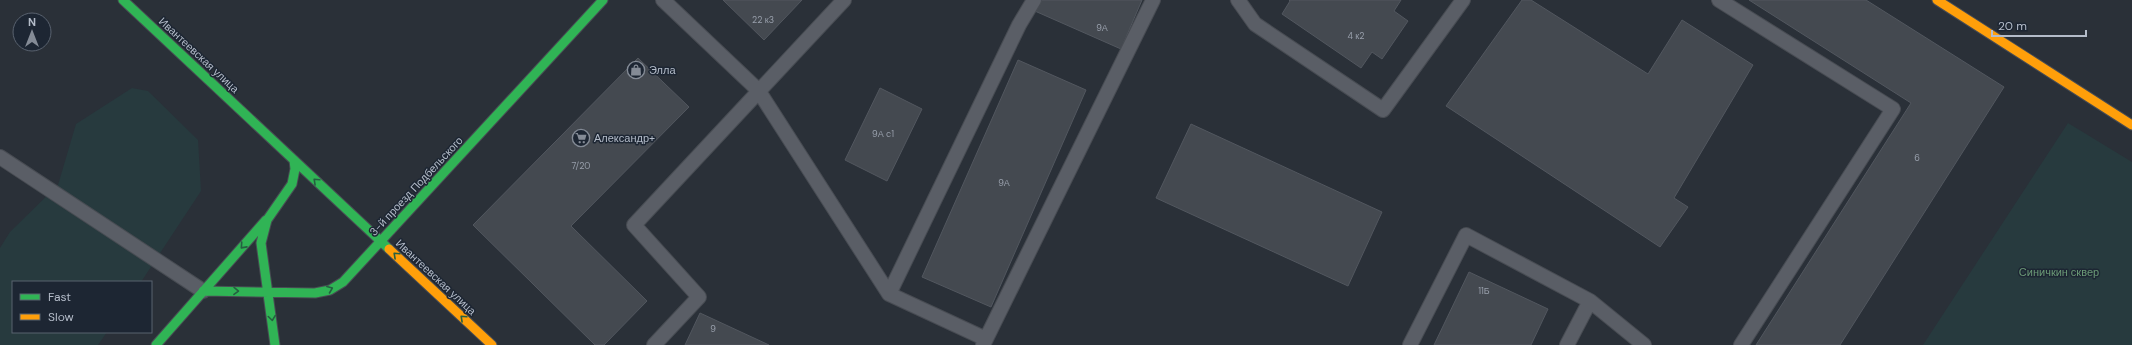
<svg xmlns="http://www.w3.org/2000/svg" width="2132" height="345" viewBox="0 0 2132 345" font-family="'DM Sans',sans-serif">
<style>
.green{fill:#273a3e}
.building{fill:#444950;stroke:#52575f}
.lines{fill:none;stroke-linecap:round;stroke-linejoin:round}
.lane-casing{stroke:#484c53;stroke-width:16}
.fast-casing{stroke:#484c53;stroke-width:11}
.slow-casing{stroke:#484c53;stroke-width:11}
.lane{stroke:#5a5e66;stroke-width:14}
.fast{stroke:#30b455;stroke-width:9}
.slow{stroke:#ff9f0a;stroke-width:9}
.oneway{stroke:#255f41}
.labels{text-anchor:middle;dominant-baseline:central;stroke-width:3;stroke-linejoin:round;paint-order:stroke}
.number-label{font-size:9px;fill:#989fab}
.street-label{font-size:11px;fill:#b4bcc9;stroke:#1d2633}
.poi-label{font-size:11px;fill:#b4bcc9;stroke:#1d2633;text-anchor:start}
.park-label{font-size:11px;fill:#6b9a76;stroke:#1d2633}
</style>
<rect width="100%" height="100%" fill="#2a3038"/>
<path class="green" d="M 132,88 L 148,91 L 198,140 L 201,191 L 141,282 L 13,282 L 13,332 L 107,332 L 98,345 L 0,345 L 0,248 L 10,232 L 58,185 L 76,124 Z
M 2068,123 L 2132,162 L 2132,345 L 1923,345 Z"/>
<path class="building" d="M 723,0 L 802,0 L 764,40 Z
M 1031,0 L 1142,0 L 1121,49 L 1028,8 Z
M 1289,0 L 1401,0 L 1394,11 L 1408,21 L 1382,59 L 1372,52 L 1361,68 L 1282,14 L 1290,1 Z
M 1522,0 L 1531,0 L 1648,74 L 1682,20 L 1753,65 L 1674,198 L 1688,207 L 1660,247 L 1446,106 Z
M 1749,0 L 1866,0 L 2004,87 L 1840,345 L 1756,345 L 1911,103 Z
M 638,58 L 689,107 L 571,226 L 647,301 L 604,345 L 595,345 L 473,225 Z
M 1018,60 L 1086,90 L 991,307 L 922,277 Z
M 880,88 L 922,109 L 887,181 L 845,160 Z
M 1191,124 L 1382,212 L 1348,286 L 1156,198 Z
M 1469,272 L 1548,309 L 1531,345 L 1434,345 Z
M 700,313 L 769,345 L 685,345 Z"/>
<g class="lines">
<defs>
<path id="lane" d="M 663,0 L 758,90 L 889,294 L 986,339
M 1238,0 L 1255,24 L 1383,110 L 1463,0
M 1719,0 L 1893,109 L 1741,345
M 0,157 L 203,291
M 889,294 L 1019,25 L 1034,0
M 654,345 L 699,297 L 634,225 L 844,0
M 983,345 L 1153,0
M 1410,345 L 1466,235 L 1590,301 L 1644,345
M 1567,345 L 1590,301"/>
<path id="fast" d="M 123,0 L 389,249
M 203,291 L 315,293 L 330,290 L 343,282 L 603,0
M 156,345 L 266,220
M 275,345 L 261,243 L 267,220 L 292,184 L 295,169 L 294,160"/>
<path id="slow" d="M 1937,0 L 2132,125
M 389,249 L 492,345"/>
</defs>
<use href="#lane" class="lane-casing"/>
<use href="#fast" class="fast-casing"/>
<use href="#slow" class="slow-casing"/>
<use href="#lane" class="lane"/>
<use href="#fast" class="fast"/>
<use href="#slow" class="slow"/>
</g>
<defs><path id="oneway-chevron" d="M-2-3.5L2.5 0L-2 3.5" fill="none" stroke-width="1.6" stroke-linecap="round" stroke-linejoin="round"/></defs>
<g class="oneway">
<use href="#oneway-chevron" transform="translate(316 181) rotate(-137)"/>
<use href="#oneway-chevron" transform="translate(243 246) rotate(132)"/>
<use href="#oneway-chevron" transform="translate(396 255) rotate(-137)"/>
<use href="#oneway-chevron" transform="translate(330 289) rotate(-22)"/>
<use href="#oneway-chevron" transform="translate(236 291) rotate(1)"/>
<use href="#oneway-chevron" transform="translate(272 318) rotate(82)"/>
<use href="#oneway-chevron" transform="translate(463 318) rotate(-137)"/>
</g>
<defs>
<symbol id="shop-ring" viewBox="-11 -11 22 22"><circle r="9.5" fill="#1d2633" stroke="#848b96" stroke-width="1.5"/><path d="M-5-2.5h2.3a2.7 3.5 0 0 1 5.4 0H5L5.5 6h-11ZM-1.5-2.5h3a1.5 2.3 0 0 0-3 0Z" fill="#848b96"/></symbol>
<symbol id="supermarket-ring" viewBox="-11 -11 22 22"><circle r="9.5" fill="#1d2633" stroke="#848b96" stroke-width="1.5"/><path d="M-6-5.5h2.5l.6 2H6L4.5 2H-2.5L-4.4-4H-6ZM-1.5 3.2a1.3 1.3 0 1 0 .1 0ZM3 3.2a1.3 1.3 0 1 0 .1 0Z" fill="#848b96"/></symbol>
</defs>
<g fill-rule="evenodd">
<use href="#shop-ring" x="626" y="60" width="20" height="20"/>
<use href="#supermarket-ring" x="571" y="128" width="20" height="20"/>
</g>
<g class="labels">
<g class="number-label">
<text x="763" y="20">22 к3</text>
<text x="1102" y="28">9А</text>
<text x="1356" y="36">4 к2</text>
<text x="883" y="134">9А c1</text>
<text x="1917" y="158">6</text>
<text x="581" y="166">7/20</text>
<text x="1004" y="183">9А</text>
<text x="1484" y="291">11Б</text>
<text x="713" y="329">9</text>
</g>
<g class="street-label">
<text transform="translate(199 55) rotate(43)">Ивантеевская улица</text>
<text transform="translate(416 186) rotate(-47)">3-й проезд Подбельского</text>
<text transform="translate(436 277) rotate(43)">Ивантеевская улица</text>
</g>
<g class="poi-label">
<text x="649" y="70">Элла</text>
<text x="594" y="138">Александр+</text>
</g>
<g class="park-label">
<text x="2059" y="272">Синичкин сквер</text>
</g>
</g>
<rect x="12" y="281" width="140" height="52" fill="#1d2633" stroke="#59626f"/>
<rect x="20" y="294" width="20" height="6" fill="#30b455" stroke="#59626f"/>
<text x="48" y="301" font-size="12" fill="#b4bcc9">Fast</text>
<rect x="20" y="314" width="20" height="6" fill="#ff9f0a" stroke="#59626f"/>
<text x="48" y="321" font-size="12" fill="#b4bcc9">Slow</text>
<g transform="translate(32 32)"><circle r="19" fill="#1d2633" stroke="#59626f"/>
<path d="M0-3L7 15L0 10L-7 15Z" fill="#848b96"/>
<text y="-6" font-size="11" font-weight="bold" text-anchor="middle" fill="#b4bcc9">N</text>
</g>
<path d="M1992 30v6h94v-6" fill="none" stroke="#b4bcc9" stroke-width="2"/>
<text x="1998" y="30" font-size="12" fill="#b4bcc9" stroke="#1d2633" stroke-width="3" paint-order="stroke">20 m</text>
</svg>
